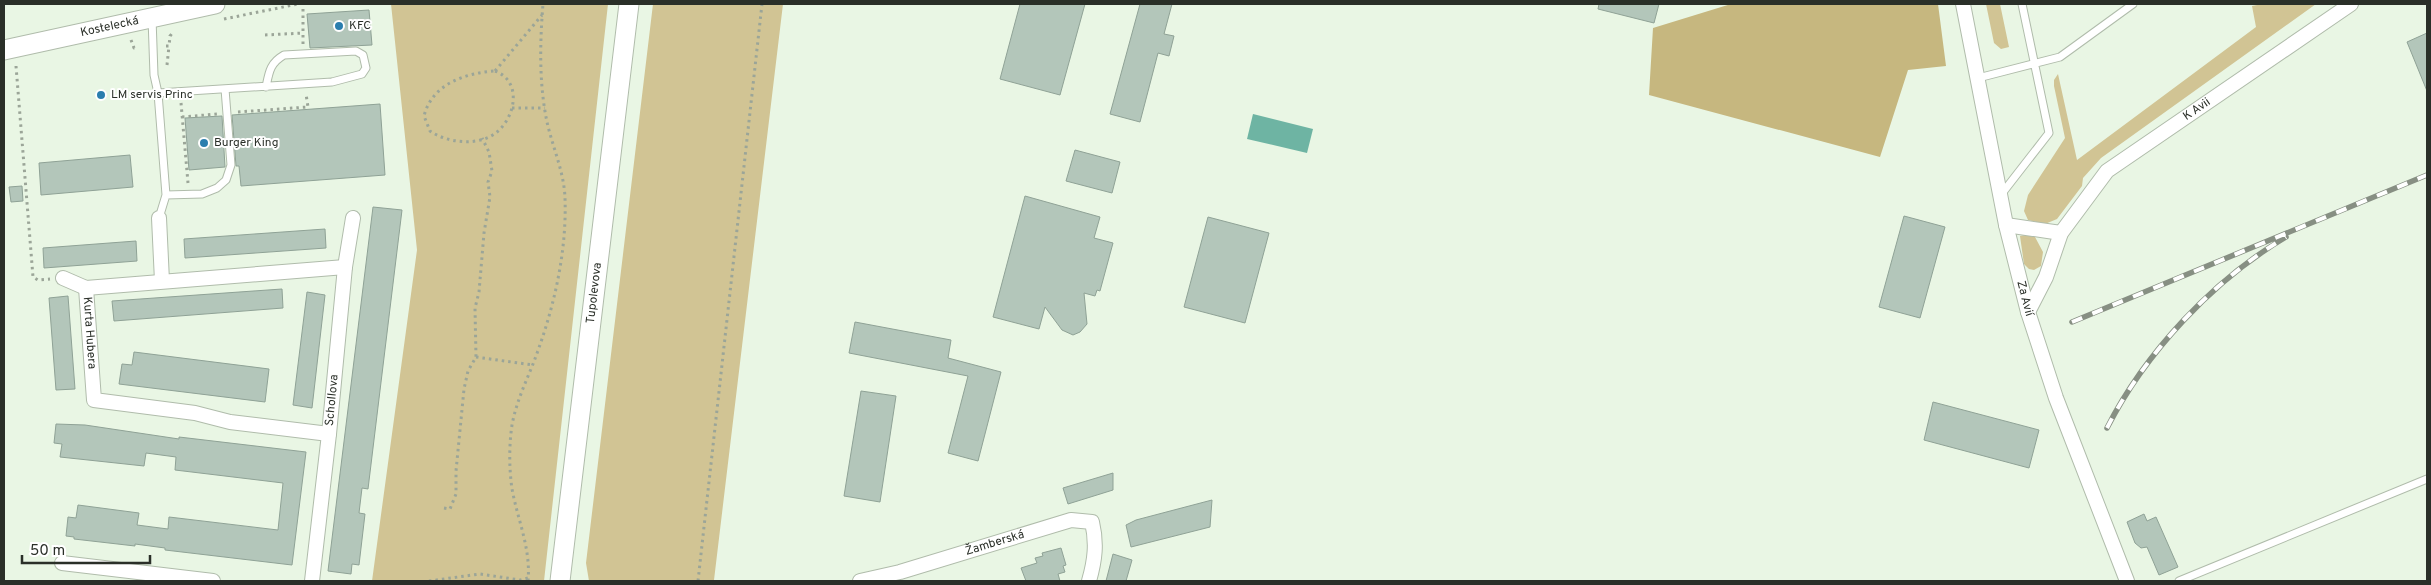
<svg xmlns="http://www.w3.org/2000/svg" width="2431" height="585" viewBox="0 0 2431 585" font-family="Overpass,sans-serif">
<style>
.green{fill:#d1c494}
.forest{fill:#c6b77f}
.water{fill:#6eb4a3}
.building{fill:#b3c6ba;stroke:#8fa296}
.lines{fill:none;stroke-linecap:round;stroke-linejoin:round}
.service-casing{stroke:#b0bcab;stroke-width:9}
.minor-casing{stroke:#b0bcab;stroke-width:16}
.secondary-casing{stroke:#b0bcab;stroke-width:21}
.path{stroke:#9ba598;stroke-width:3;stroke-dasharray:2.5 4;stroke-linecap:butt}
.service{stroke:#fff;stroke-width:7}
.minor{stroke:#fff;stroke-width:14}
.secondary{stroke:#fff;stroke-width:19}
.rail-casing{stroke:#878f83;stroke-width:5.5}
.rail{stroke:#fff;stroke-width:4;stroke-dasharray:11;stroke-linecap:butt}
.poi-dot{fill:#2b7eae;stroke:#fff;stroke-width:2}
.labels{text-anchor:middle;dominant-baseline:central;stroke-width:4;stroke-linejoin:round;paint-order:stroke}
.poi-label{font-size:12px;fill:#2a2f28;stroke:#fff;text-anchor:start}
.street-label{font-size:12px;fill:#2a2f28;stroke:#fff}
</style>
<rect width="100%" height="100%" fill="#e9f6e4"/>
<path class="green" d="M 391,4 L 608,4 L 544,581 L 372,581 L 417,250 Z
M 653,4 L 783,4 L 714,580 L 723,581 L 589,581 L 586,563 Z
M 1986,4 L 2000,4 L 2009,47 L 2001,49 L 1994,43 Z
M 2262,4 L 2316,4 L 2101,158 L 2083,178 L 2082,186 L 2057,219 L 2045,224 L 2028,220 L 2024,211 L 2028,195 L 2065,138 L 2054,86 L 2054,80 L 2058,74 L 2077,160 L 2256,27 L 2252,6 Z
M 2026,235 L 2035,237 L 2043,252 L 2041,266 L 2034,270 L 2029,269 L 2024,264 L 2020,236 Z"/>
<path class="forest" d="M 1731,4 L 1938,4 L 1946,66 L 1908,70 L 1880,157 L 1649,95 L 1653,28 Z"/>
<path class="water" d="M 1253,114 L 1313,129 L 1307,153 L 1247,139 Z"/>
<path class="building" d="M 1020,4 L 1085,4 L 1060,95 L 1000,79 Z
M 1140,4 L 1172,4 L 1164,34 L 1174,36 L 1169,56 L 1158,53 L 1140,122 L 1110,114 Z
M 1599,4 L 1659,4 L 1654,23 L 1598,9 Z
M 369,10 L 372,45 L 310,48 L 307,14 Z
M 2427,33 L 2427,91 L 2407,42 Z
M 380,104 L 385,175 L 241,186 L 239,166 L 236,166 L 232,115 Z
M 222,116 L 225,167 L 189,170 L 185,118 Z
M 1075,150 L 1120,162 L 1112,193 L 1066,181 Z
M 130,155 L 133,187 L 41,195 L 39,163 Z
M 22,186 L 23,201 L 11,202 L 9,187 Z
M 1025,196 L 1100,217 L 1094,238 L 1113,243 L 1100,291 L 1097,290 L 1095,296 L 1084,293 L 1087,324 L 1080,332 L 1073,335 L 1062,330 L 1045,307 L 1039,329 L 993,317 Z
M 373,207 L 402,210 L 368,489 L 362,488 L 359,513 L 365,514 L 359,565 L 352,564 L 351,574 L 328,571 Z
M 1904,216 L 1945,227 L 1920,318 L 1879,307 Z
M 1208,217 L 1269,233 L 1245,323 L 1184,307 Z
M 325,229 L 326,248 L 185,258 L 184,239 Z
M 136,241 L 137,261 L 44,268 L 43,248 Z
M 282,289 L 283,308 L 114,321 L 112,301 Z
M 307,292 L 325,295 L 312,408 L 293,405 Z
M 68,296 L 75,389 L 56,390 L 49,298 Z
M 855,322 L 951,340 L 948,358 L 1001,372 L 978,461 L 948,453 L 968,376 L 849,353 Z
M 134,352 L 269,369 L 265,402 L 119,384 L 122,364 L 132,365 Z
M 861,391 L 896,396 L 880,502 L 844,496 Z
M 1933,402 L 2039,430 L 2029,468 L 1924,440 Z
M 56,424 L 85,425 L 179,439 L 179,437 L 306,452 L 292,565 L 165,550 L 165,548 L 135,544 L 135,546 L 74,539 L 74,537 L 66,536 L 68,517 L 76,518 L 78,505 L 139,513 L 137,525 L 168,529 L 169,517 L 278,530 L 283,483 L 175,470 L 176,457 L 146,453 L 144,466 L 60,457 L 62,444 L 54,443 Z
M 1113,473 L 1113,490 L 1068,504 L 1063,488 Z
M 1212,500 L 1210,527 L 1131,547 L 1126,525 L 1136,520 Z
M 2144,514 L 2147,521 L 2156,517 L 2178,567 L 2159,575 L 2147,547 L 2141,548 L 2135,543 L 2127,522 Z
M 1061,548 L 1066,565 L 1063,566 L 1065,572 L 1058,574 L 1060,581 L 1026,581 L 1021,568 L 1037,563 L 1035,558 L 1043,556 L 1042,553 Z
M 1113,554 L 1132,560 L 1126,581 L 1106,581 Z"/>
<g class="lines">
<defs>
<path id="service" d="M 152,18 L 154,75 L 158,93 L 166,195 L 159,218
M 1978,78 L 2060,57 L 2133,4
M 158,93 L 332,82 L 362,74 L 366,68 L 363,55 L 356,51 L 284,55 C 270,63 269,72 266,87
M 166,195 L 202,194 L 217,188 L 226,180 L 231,165 L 225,89
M 2000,196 L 2049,133 L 2022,4
M 2179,581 L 2427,479"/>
<g id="minor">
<path id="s1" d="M 1963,4 L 2006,225 L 2028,312 L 2056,398 L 2127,581"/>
<path d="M 159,218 L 162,281"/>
<path d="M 2006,225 L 2061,233"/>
<path d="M 63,278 L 86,288 L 345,267"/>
<path id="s2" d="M 86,288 L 94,400 L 195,413 L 230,422 L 329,434"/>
<path id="s3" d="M 2028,312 L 2046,277 L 2061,233 L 2107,171 L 2351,4"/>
<path d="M 62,563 L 213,581"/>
<path id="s4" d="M 312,581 L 329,434 L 345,267 L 353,218"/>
<path id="s5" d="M 860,581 L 900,572 L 1071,520 L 1092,522 C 1097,543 1095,560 1089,581"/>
</g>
<g id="secondary">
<path id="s6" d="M 4,50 L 215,4"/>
<path id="s7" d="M 560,581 L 629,4"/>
</g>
</defs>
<use href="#service" class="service-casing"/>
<use href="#minor" class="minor-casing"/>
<use href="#secondary" class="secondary-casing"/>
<path class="path" d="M 224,19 L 298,4
M 265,35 L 303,33
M 131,40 L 134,48 L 138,48
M 303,44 L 303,4
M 166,46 L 169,46 L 170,36 L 174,31
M 167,65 L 169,46
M 16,66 L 33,277 L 38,280 L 50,279
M 495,71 C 522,81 516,116 497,132 C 479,147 447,143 430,131 L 424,116 C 432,84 465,73 495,71 Z
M 495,71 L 542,15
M 181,103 L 188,183
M 512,108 L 545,108
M 238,112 L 308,107 L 306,94
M 182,117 L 217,114
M 476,357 L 533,365
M 444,508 L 450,509 L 456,494 L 456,471 L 464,389 L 468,371 L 476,357 L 475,308 L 479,292 L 484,233 L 490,197 L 488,182 L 492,171 L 489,152 L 482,138
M 429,581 L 480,574 L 520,580 L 528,578
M 528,581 C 531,549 518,521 512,489 C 509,468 509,445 512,425 C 516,403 525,384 533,364 C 553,312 567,254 565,198 C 564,170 551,144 546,117 C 539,80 540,41 543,4
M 698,581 L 762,4"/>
<use href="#service" class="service"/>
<use href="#minor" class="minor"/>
<use href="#secondary" class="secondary"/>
<defs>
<path id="rail" d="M 2072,322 L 2427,175
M 2107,428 C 2145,353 2213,280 2286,237"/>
</defs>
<use href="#rail" class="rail-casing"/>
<use href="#rail" class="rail"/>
</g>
<g class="poi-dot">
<circle cx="339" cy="26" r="5"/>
<circle cx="101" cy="95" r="5"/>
<circle cx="204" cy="143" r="5"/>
</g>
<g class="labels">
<g class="poi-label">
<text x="349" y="26">KFC</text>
<text x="111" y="95">LM servis Princ</text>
<text x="214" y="143">Burger King</text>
</g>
<g class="street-label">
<text stroke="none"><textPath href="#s6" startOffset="108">Kostelecká</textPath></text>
<text stroke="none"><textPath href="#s3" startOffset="272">K Avii</textPath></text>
<text stroke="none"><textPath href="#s7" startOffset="290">Tupolevova</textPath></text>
<text stroke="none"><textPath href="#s1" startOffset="301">Za Avií</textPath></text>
<text stroke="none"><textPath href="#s2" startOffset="45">Kurta Hubera</textPath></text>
<text stroke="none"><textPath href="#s4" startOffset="182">Schollova</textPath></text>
<text stroke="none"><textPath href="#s5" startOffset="140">Žamberská</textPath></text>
</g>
</g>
<rect width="2431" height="585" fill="none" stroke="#2a2f28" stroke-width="10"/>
<path d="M22 555v8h128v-8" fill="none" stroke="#2a2f28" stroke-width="2.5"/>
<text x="30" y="555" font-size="15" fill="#2a2f28" stroke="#ffffff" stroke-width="4" paint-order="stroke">50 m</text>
</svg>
